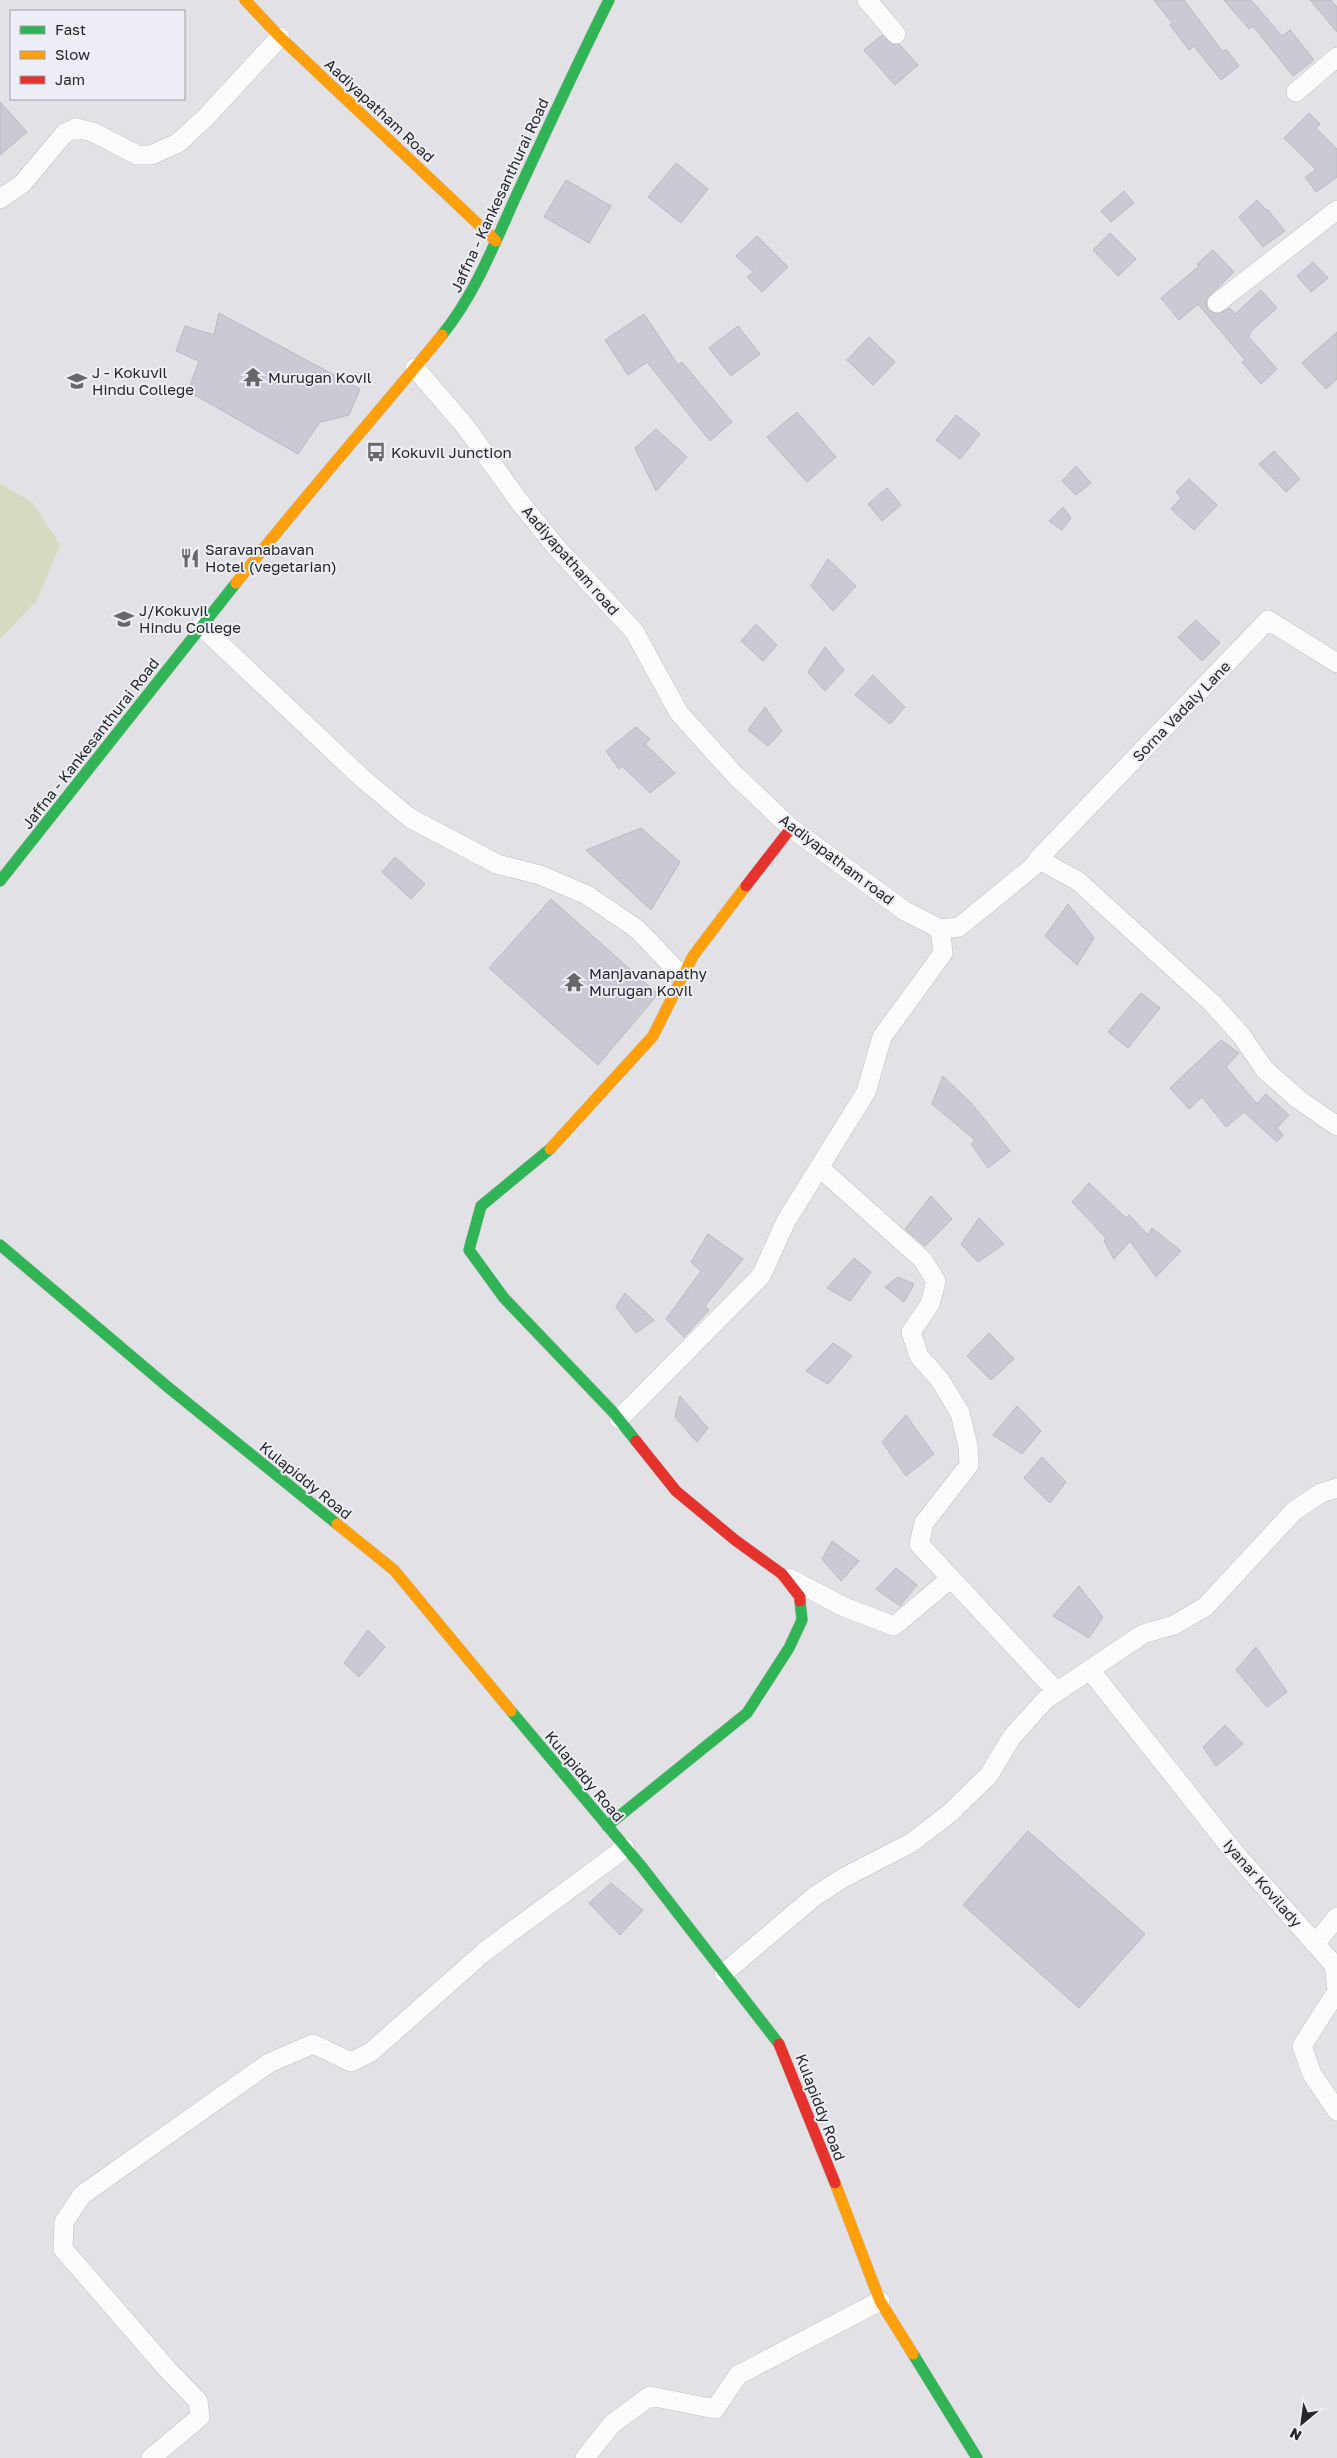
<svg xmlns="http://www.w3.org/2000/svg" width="1337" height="2458" viewBox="0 0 1337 2458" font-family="'Golos Text',sans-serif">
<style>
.park{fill:#d5dac0}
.building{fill:#cacad4;stroke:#bababd}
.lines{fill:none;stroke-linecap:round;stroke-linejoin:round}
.street-casing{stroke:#c0c0c3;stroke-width:20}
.fast-casing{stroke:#c0c0c3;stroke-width:12}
.slow-casing{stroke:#c0c0c3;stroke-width:12}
.jam-casing{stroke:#c0c0c3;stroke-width:12}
.street{stroke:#fbfbfb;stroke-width:19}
.fast{stroke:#30b455;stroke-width:11}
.slow{stroke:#ff9f0a;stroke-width:11}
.jam{stroke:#e5322d;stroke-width:11}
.labels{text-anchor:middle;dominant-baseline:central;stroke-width:4;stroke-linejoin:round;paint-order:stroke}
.street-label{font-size:15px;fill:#262729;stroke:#edeef5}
.poi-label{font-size:15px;fill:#262729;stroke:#edeef5;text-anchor:start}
</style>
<rect width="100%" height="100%" fill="#e2e2e6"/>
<path class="park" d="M 0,484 L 32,502 L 60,545 L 37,600 L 0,639 Z"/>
<path class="building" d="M 1154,0 L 1184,0 L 1223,52 L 1226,49 L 1239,66 L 1221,80 L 1194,46 L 1189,50 L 1170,25 L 1172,23 Z
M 1224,0 L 1251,0 L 1282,36 L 1290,30 L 1314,60 L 1293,76 L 1253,26 L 1249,29 Z
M 1310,0 L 1331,0 L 1337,7 L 1337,32 Z
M 882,35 L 892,44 L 899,44 L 918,65 L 895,85 L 864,50 Z
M 0,102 L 27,132 L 0,155 Z
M 1309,113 L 1320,124 L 1316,128 L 1337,149 L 1337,177 L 1316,192 L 1305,177 L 1316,170 L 1284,138 Z
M 676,163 L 708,189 L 681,223 L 648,197 Z
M 566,180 L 611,206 L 589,243 L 544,217 Z
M 1124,191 L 1134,203 L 1111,222 L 1101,211 Z
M 1257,200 L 1266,210 L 1267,209 L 1285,231 L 1263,247 L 1239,217 Z
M 1110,233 L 1136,259 L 1118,276 L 1093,250 Z
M 757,236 L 788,267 L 762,292 L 747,277 L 753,272 L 736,256 Z
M 1213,250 L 1234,272 L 1207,298 L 1206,304 L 1208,310 L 1218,314 L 1230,308 L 1235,314 L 1261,290 L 1277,308 L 1250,332 L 1251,334 L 1248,336 L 1277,369 L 1261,384 L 1242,362 L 1245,360 L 1198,304 L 1179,320 L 1161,298 L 1199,266 L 1197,264 Z
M 1313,262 L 1328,278 L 1311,292 L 1297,276 Z
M 219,313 L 360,389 L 349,415 L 320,422 L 298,454 L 188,391 L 199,361 L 176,351 L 185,326 L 214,335 Z
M 644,314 L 678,365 L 682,362 L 732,422 L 710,441 L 647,362 L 628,375 L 605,340 Z
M 738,326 L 760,354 L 731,376 L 709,348 Z
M 1337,332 L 1337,379 L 1326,389 L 1302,363 Z
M 869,337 L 895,362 L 873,385 L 847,360 Z
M 797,412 L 836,457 L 807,482 L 767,437 Z
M 956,415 L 980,434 L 960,459 L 936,440 Z
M 656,429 L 687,457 L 656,491 L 635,448 Z
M 1274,451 L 1300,479 L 1286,492 L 1259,464 Z
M 1076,466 L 1091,483 L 1076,495 L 1062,481 Z
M 1189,479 L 1217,505 L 1194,530 L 1171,509 L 1181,498 L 1176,492 Z
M 887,488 L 901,505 L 882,521 L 868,504 Z
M 1063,507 L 1071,518 L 1062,530 L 1049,521 Z
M 828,559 L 856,586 L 833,611 L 811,586 Z
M 1196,620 L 1220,643 L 1202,661 L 1178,637 Z
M 756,624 L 777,645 L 763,661 L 741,641 Z
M 825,647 L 844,670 L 825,691 L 808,672 Z
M 873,675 L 905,707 L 890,724 L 855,695 Z
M 765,707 L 782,731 L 768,746 L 748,730 Z
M 636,727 L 650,739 L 645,744 L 675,773 L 650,793 L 622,766 L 619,769 L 606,751 Z
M 641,828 L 680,862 L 651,910 L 586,850 Z
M 395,857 L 425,884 L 411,899 L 382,872 Z
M 551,899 L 658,994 L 598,1065 L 489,968 Z
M 1068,904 L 1094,938 L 1077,965 L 1045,936 Z
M 1141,993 L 1160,1008 L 1128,1048 L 1108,1032 Z
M 1221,1040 L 1239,1053 L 1226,1067 L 1257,1104 L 1266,1094 L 1289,1115 L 1277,1128 L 1283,1135 L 1277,1142 L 1244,1112 L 1226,1127 L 1202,1097 L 1189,1109 L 1170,1088 Z
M 943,1076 L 971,1103 L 1010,1151 L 988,1168 L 971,1144 L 975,1140 L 932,1104 Z
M 1089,1183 L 1126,1218 L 1129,1215 L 1148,1235 L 1152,1228 L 1181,1251 L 1156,1277 L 1130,1241 L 1114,1259 L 1104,1241 L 1106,1238 L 1072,1202 Z
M 931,1196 L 952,1219 L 925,1246 L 905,1229 Z
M 979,1218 L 1004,1244 L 978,1262 L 961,1244 Z
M 708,1234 L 743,1259 L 705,1306 L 709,1310 L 684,1337 L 666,1319 L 701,1271 L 691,1262 Z
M 854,1258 L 871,1272 L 850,1301 L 827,1288 Z
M 898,1277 L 914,1284 L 904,1302 L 885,1287 Z
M 625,1293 L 654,1320 L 636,1333 L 616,1307 Z
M 989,1333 L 1014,1359 L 991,1380 L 967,1356 Z
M 833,1343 L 852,1356 L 828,1384 L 806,1371 Z
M 680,1396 L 708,1428 L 697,1442 L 675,1417 Z
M 1017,1406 L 1041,1431 L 1022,1454 L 993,1435 Z
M 906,1415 L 934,1454 L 906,1476 L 882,1442 Z
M 1042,1457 L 1066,1482 L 1050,1503 L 1024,1478 Z
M 832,1541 L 859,1561 L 841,1581 L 822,1559 Z
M 896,1568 L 917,1585 L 900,1606 L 876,1589 Z
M 1079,1586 L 1103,1617 L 1089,1638 L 1053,1616 Z
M 368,1630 L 385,1647 L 359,1677 L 344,1663 Z
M 1256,1647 L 1287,1692 L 1267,1707 L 1236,1670 Z
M 1225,1725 L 1243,1744 L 1216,1766 L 1203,1747 Z
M 1028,1831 L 1145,1934 L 1079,2008 L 963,1905 Z
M 611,1883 L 643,1910 L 620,1935 L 589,1903 Z"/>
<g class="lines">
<defs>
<path id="street" d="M 867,0 L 896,34
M 1296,92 L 1337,57
M 0,199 L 22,184 L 65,133 L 76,128 L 93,132 L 137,155 L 151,155 L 178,143 L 205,118 L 280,37
M 1217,303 L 1337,210
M 415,368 L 465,426 L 519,501 L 556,547 L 634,631 L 679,713 L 735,775 L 791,828 L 905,911 L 940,929 L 959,927 L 1035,865 L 1038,859 L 1078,881 L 1212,1003 L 1241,1035 L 1265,1070 L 1298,1099 L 1337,1126
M 201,626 L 362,778 L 410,818 L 497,864 L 540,875 L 587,895 L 637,929 L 682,976
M 1038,859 L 1268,620 L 1337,663
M 820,1168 L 923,1260 L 936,1281 L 930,1304 L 911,1332 L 919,1356 L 940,1380 L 960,1413 L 968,1446 L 969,1465 L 924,1523 L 919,1544 L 1057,1692
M 619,1419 L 761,1276 L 786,1221 L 866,1092 L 882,1037 L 943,953 L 940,929
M 789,1578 L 844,1607 L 894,1626 L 950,1579
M 1090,1670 L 1234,1852 L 1334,1965 L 1337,1991 L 1302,2046 L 1312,2074 L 1337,2111
M 1315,1944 L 1337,1917
M 724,1973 L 815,1896 L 843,1878 L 911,1843 L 950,1813 L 989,1775 L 1011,1738 L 1046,1699 L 1143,1634 L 1174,1625 L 1205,1607 L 1294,1511 L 1321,1493 L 1337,1488
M 151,2458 L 200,2417 L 198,2401 L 168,2370 L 63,2249 L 64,2222 L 82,2195 L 269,2063 L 313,2044 L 351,2062 L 371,2052 L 484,1952 L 625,1848
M 585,2458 L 612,2424 L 650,2396 L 715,2409 L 738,2375 L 880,2301"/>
<path id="fast" d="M 442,335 C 476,293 495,242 517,194 C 547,129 577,64 609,0
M 0,881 L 236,583
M 550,1149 L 481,1206 L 469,1250 L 504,1298 L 613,1412 L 636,1441
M 0,1245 L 169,1388 L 337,1524
M 511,1711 L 642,1867 L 779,2044
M 607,1826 L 747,1713 L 789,1648 L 802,1620 L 800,1601
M 913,2354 L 977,2458"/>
<path id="slow" d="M 245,0 L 280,37 L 496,241
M 236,583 C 303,498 374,418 442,335
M 550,1149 L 653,1036 L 693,956 L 746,886
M 337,1524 L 394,1570 L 511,1711
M 835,2183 L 880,2301 L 913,2354"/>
<path id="jam" d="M 746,886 L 791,828
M 636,1441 L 676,1491 L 735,1540 L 782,1574 L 800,1597 L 800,1601
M 779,2044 L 835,2183"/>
</defs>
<use href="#street" class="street-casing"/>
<use href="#fast" class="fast-casing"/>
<use href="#slow" class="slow-casing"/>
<use href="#jam" class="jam-casing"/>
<use href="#street" class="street"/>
<use href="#fast" class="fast"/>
<use href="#slow" class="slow"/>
<use href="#jam" class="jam"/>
</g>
<defs>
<symbol id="temple-bare" viewBox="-9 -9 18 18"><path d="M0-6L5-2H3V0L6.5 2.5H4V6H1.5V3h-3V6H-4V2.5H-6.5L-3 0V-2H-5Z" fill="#68686b" stroke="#edeef5" stroke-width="2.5" paint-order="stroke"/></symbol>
<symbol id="school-bare" viewBox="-9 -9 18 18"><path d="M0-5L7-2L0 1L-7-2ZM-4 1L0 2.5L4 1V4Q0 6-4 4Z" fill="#68686b" stroke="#edeef5" stroke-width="2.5" paint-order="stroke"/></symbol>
<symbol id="bus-bare" viewBox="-9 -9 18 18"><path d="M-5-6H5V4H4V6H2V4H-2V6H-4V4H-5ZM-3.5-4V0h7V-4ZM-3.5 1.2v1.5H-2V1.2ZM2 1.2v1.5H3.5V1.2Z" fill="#68686b" stroke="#edeef5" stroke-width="2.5" paint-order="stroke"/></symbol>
<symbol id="restaurant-bare" viewBox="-9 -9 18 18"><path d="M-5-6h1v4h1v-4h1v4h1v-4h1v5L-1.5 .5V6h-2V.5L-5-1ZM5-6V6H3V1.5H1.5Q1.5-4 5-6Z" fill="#68686b" stroke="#edeef5" stroke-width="2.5" paint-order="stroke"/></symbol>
</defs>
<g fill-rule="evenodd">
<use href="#temple-bare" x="239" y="363" width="28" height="28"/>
<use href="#school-bare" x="63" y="367" width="28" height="28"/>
<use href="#bus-bare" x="362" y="438" width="28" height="28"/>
<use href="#restaurant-bare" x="176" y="544" width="28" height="28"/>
<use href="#school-bare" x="110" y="605" width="28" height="28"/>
<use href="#temple-bare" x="560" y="968" width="28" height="28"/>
</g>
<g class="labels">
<g class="street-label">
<text transform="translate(380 110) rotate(43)">Aadiyapatham Road</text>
<text transform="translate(499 195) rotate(-65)">Jaffna - Kankesanthurai Road</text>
<text transform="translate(571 560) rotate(49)">Aadiyapatham road</text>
<text transform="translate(1181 711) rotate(-46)">Sorna Vadaly Lane</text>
<text transform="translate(90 743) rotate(-52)">Jaffna - Kankesanthurai Road</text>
<text transform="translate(837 859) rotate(37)">Aadiyapatham road</text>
<text transform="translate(306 1480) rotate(39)">Kulapiddy Road</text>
<text transform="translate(585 1776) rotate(50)">Kulapiddy Road</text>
<text transform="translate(1263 1883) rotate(49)">Iyanar Kovilady</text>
<text transform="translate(821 2107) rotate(69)">Kulapiddy Road</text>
</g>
<g class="poi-label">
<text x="92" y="372">J - Kokuvil<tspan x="92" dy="17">Hindu College</tspan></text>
<text x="268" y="377">Murugan Kovil</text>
<text x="391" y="452">Kokuvil Junction</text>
<text x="205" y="549">Saravanabavan<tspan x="205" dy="17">Hotel (vegetarian)</tspan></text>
<text x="139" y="610">J/Kokuvil<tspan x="139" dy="17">Hindu College</tspan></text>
<text x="589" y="973">Manjavanapathy<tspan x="589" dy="17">Murugan Kovil</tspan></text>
</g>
</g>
<rect x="10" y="10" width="175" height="90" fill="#edeef5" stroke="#9d9ea3"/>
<rect x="20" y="26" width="25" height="8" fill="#30b455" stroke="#9d9ea3"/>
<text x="55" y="35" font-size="15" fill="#262729">Fast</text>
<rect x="20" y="51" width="25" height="8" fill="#ff9f0a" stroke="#9d9ea3"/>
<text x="55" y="60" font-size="15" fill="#262729">Slow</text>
<rect x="20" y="76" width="25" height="8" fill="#e5322d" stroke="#9d9ea3"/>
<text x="55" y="85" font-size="15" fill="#262729">Jam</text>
<g transform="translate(1302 2423) rotate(209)" stroke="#edeef5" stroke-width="4" paint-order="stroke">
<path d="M0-4L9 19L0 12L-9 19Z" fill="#262729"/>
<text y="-8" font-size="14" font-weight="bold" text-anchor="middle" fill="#262729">N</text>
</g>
</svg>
